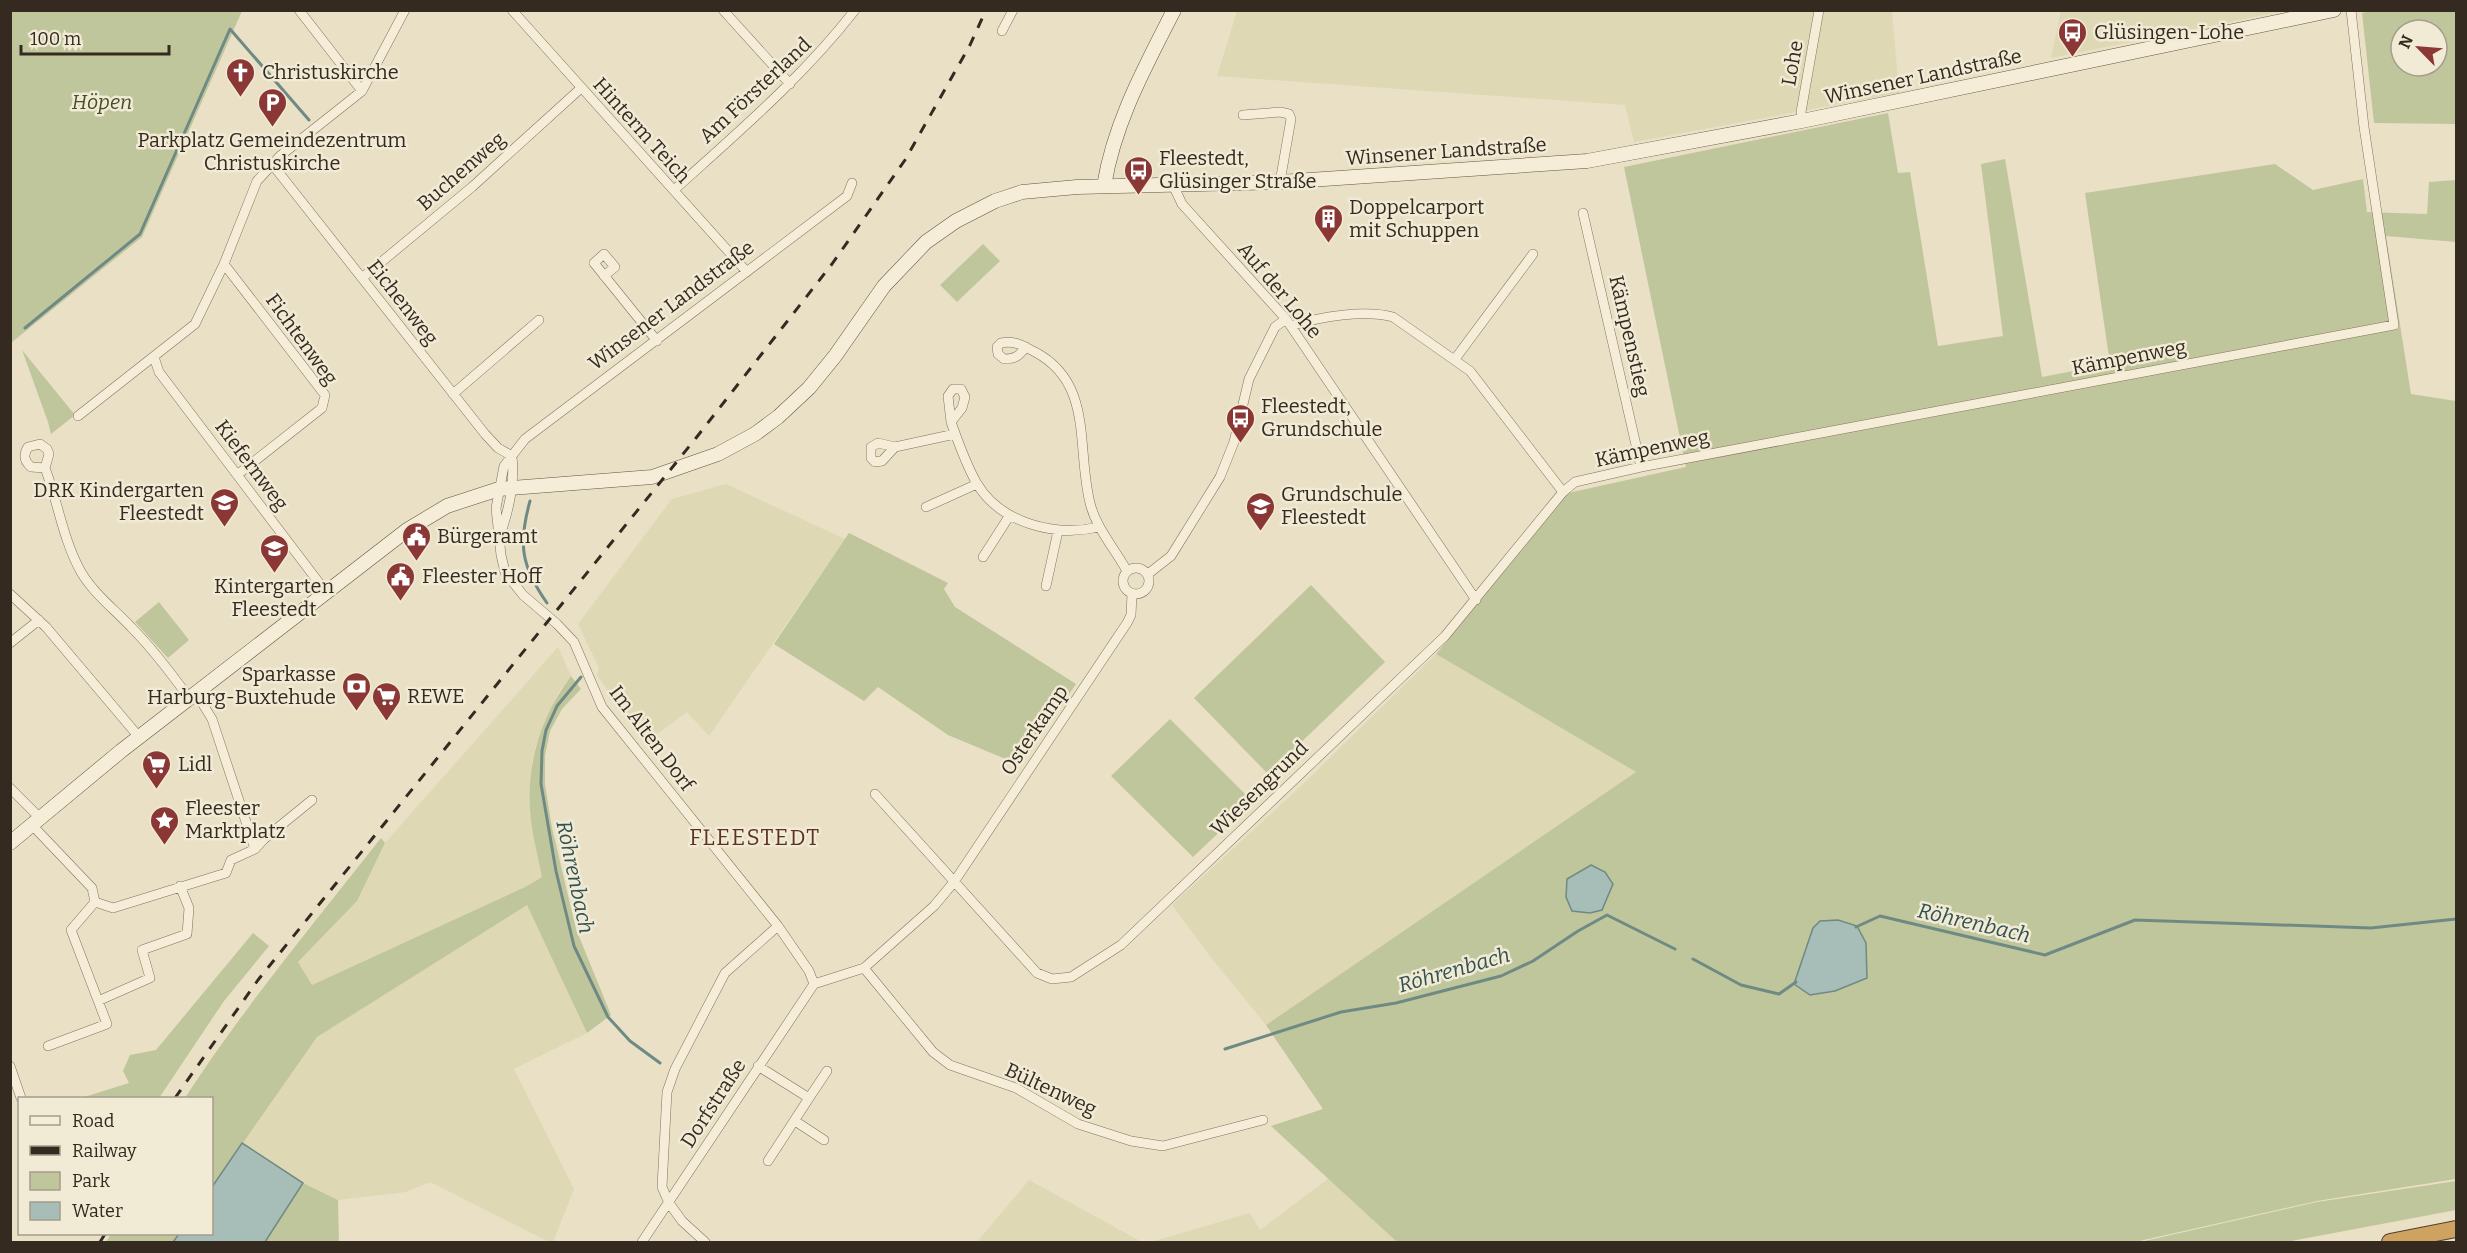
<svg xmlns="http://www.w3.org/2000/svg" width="2467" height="1253" viewBox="0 0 2467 1253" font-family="Bitter,serif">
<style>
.farmland{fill:#ded8b5}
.green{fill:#c0c69b;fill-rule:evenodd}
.water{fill:#a7bdb7;stroke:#6f8a84;stroke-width:1.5}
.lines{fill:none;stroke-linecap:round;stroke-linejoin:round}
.stream{stroke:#6f8a84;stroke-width:3}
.street-casing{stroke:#82725e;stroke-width:10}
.secondary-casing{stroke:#645441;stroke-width:15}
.highway-casing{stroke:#514132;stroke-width:18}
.street{stroke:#f5edd8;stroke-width:9}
.secondary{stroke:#f5edd8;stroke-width:14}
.highway{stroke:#cea261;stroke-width:16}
.rail{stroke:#342a20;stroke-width:3;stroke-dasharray:10 10;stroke-linecap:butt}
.labels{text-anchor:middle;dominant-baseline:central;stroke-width:5;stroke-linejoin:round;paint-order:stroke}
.poi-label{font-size:20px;fill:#342a20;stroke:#f1ead5;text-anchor:start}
.street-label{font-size:20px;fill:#342a20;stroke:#f1ead5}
.park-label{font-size:20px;font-style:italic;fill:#444e29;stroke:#f1ead5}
.water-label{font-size:21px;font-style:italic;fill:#315251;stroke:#f1ead5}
.quarter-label{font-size:22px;letter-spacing:1.5px;fill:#5c3224;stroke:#f1ead5}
</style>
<rect width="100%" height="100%" fill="#e9e0c6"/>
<path class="farmland" d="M 1892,10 L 1899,93 L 1634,142 L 1625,105 L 1217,76 L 1237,11 Z
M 2061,11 L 2061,10 L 2284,11 L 2051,58 Z
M 726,484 L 845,539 L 709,736 L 687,712 L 645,743 L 597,675 L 599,668 L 578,624 L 672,499 Z
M 558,647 L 571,676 L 558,693 L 536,745 L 532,763 L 530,810 L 542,877 L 525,887 L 312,985 L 298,962 L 357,901 L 385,843 Z
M 1436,654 L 1636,772 L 1266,1025 L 1209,955 L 1172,905 L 1299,788 Z
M 527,904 L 587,1033 L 514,1069 L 574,1189 L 553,1242 L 549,1242 L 430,1182 L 406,1192 L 338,1200 L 303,1183 L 242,1143 L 317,1037 L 380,992 Z
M 1329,1178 L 1397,1242 L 1151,1242 L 1250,1213 L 1260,1230 Z
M 1029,1180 L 1142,1242 L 977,1242 Z"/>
<path class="green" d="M 11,10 L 242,11 L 142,237 L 11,343 Z
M 2374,10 L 2456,11 L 2456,124 L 2374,123 L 2362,13 ZM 2401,30 L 2437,30 L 2437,66 L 2401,66 Z
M 1888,113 L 1898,173 L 1910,172 L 1938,346 L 2003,336 L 1981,164 L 2005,159 L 2042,377 L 2110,364 L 2085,193 L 2275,164 L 2313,190 L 2363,179 L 2367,212 L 2427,214 L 2429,182 L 2456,180 L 2456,242 L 2386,236 L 2411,394 L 2456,401 L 2456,1179 L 2317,1201 L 2135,1242 L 1397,1242 L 1271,1126 L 1323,1109 L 1266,1025 L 1636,772 L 1436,654 L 1568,493 L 1686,467 L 1624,167 Z
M 983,244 L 1000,261 L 957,302 L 940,285 Z
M 22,350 L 75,415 L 51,434 L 48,422 Z
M 849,533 L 948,583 L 944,589 L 955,607 L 1076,684 L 1020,765 L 948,735 L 878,687 L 864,701 L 774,644 Z
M 1311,585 L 1385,662 L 1268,774 L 1194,698 Z
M 159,602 L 189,640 L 168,658 L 135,622 Z
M 571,676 L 581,689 L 562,709 L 550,731 L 545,756 L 545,784 L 552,828 L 576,929 L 611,1015 L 587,1033 L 527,905 L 317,1037 L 212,1187 L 212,1098 L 185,1098 C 244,1007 314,923 381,838 L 385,843 L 357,901 L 298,962 L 312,985 L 525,887 L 542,877 C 538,855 531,831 530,809 C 527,760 542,715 571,676 Z
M 1170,719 L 1252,801 L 1193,857 L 1111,776 Z
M 253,933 L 269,946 L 224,1001 L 159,1098 L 81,1098 L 129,1083 L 123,1071 L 130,1055 L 156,1050 Z
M 2456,1181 L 2456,1210 L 2286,1242 L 2140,1242 L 2317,1202 Z
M 303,1183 L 338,1200 L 339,1242 L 265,1242 Z
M 111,1234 L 179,1234 L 173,1242 L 106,1242 Z"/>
<path class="water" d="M 1591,865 L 1605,872 L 1613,884 L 1602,910 L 1590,913 L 1572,911 L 1566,897 L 1567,879 Z
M 1838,920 L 1857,926 L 1866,943 L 1867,978 L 1835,991 L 1810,995 L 1794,984 L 1813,928 L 1820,921 Z
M 242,1143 L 303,1183 L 265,1242 L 173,1242 L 179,1234 L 212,1234 L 212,1187 Z"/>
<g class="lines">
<path class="stream" d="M 25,328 L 140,234 L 230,29 L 309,120
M 530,501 C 518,544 521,566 547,603
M 581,677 L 557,706 L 546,730 L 542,751 L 541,784 L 556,871 L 574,946 L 608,1017 L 630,1041 L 660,1063
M 1856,927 L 1880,916 L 2045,955 L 2135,920 L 2371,928 L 2456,919
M 1693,959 L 1741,985 L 1779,994 L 1796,982
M 1225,1049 L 1341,1012 L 1396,1003 L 1501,976 L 1533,961 L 1578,931 L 1607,915 L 1675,949"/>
<defs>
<path id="street" d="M 299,10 L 362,91
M 512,10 L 747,272
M 723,10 L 790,84
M 1002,31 L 1013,10
M 1243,115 L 1280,112 L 1289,114 L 1291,119 L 1280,182
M 1802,121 L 1801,112 L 1819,10
M 272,164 L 485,434 L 498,448 L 512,456
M 1173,185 L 1182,204 L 1286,319 L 1476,600
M 674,190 C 737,133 802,78 855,10
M 1583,213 L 1641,467
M 224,264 L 325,395 L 322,408 L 237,475
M 604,276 L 615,267 L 604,254 L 594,263 L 657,341
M 362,278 L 472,187 L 580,89
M 1291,326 C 1319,317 1365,309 1393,317 L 1470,371 L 1563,492
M 1026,347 C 1019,356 1015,359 1004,359 L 998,354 L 997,347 L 1001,343 C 1015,340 1023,346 1035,352 C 1094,383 1076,448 1090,503 C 1096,528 1115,549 1127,571
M 154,357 L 159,372 L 326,592
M 1455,359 L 1533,254
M 453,394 L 539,320
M 78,416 L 195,324 L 224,264 L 257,181 L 280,156 L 362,91 L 405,10
M 951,422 L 948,396 L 953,389 L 961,389 L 965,397 L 962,408 L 951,422 C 958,442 966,464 976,482 C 1000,524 1056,537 1099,527
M 895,447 L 882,461 L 875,462 L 871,458 L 871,447 L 878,443 L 895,447 L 955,434
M 45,468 L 49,454 L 47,449 L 40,444 L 28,447 C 23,455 24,461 31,467 L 45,468 C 58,502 63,540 81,572 C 94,594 114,609 131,627 C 153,649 171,673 189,698
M 926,507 L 977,484
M 500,535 C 509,510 515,484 512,456
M 983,557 L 1010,515
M1123 581a13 13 0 1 1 26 0a13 13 0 1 1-26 0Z
M 1148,574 L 1171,556 L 1220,477 L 1234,442 L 1249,379 L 1275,327 L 1286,319
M 1046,586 L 1058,531
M 10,594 L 46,627 L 139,737
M 10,643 L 39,620
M 196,693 L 212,719 L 255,849
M 10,788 L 40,818
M 875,794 L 1037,973 L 1052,979 L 1071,977 L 1121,945 L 1445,636 L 1563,492 L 1575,482 L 1641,467 L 2394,325 L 2364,127 L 2351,10
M 32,825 L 92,888 L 95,902
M 95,902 L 113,908 L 226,873 L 231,860 L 255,849 L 264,839 L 312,800
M 864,968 L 933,1052 L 950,1065 L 1016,1088 L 1078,1124 L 1131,1141 L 1163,1146 L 1263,1120
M 814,984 L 809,971 L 778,926 L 602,707 L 574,642 L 557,624 L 523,595 L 505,572 L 501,555 L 496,508 L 504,466 L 525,439 L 847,196 L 852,183
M 814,984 L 864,968 L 934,906 L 954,882 L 1127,623 L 1131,615 L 1132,594
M 98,1001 L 150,978 L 142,950 L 187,934 L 189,908 L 180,886
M 48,1046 L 107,1024 L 71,930 L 95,902
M 10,1066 L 21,1098
M 758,1066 L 809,1098 L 827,1071
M 795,1121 L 824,1140
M 768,1161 L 809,1098
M 642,1242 L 814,984
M 705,1242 L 682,1221 L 669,1203 L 662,1187 L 667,1092 L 675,1069 L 725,973 L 778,926"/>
<path id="secondary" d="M 1104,186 C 1114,123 1145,67 1174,10
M 10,843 L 121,751 L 407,530 L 447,506 L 499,489 L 652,477 L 718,454 L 755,434 L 778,417 L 809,388 L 835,356 L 884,286 L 926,242 L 956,221 L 995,201 L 1022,192 L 1077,187 L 1280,182 L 1587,161 L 1802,121 L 2334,10"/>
<path id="highway" d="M 2390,1242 L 2456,1229"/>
</defs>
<use href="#street" class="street-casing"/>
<use href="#secondary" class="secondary-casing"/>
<use href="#highway" class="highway-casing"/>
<use href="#street" class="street"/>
<use href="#secondary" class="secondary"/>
<use href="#highway" class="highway"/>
<path class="rail" d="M 175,1098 L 258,980 L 696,438 L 832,264 L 905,160 L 970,45 L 986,10
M 100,1242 L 105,1234"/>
</g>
<defs>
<symbol id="bus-pin" viewBox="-11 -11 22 30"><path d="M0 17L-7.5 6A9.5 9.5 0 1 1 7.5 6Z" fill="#8a3735" stroke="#f1ead5"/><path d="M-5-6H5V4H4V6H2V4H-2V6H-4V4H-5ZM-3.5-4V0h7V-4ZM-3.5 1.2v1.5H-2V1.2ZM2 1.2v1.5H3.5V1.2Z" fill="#fff"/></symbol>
<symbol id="church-pin" viewBox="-11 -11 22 30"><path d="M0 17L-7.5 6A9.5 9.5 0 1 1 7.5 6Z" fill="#8a3735" stroke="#f1ead5"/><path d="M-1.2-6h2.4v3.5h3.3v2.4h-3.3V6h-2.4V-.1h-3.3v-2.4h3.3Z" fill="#fff"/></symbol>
<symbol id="parking-pin" viewBox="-11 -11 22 30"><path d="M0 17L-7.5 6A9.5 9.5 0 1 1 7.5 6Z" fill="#8a3735" stroke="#f1ead5"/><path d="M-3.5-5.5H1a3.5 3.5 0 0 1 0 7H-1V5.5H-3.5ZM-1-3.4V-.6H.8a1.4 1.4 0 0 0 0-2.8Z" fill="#fff"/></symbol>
<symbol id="building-pin" viewBox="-11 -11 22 30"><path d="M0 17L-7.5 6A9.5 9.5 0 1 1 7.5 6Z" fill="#8a3735" stroke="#f1ead5"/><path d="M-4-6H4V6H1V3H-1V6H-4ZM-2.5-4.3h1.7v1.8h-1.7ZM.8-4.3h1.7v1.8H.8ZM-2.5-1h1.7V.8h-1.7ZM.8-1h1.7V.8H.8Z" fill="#fff"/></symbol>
<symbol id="school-pin" viewBox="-11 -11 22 30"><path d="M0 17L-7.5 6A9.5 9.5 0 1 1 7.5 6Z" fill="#8a3735" stroke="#f1ead5"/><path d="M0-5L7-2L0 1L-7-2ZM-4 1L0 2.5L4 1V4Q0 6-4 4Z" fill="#fff"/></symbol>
<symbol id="civic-pin" viewBox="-11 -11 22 30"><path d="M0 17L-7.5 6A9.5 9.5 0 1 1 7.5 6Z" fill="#8a3735" stroke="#f1ead5"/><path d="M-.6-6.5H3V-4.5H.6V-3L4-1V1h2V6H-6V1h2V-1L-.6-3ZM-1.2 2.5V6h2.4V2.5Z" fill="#fff"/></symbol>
<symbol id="bank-pin" viewBox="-11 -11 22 30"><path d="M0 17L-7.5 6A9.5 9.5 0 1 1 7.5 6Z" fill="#8a3735" stroke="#f1ead5"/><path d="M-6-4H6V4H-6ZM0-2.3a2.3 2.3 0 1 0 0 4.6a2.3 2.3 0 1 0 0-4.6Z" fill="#fff"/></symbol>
<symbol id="supermarket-pin" viewBox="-11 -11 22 30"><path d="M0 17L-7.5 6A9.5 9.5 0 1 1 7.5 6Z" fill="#8a3735" stroke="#f1ead5"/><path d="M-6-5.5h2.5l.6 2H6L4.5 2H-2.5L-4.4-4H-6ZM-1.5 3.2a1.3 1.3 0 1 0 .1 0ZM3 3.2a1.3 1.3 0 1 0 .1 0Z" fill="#fff"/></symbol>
<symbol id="sight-pin" viewBox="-11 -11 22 30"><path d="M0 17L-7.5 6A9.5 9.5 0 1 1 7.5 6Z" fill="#8a3735" stroke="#f1ead5"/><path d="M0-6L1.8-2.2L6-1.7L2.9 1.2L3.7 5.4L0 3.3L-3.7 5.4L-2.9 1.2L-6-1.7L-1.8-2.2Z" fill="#fff"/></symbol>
</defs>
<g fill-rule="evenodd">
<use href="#bus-pin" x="2056" y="16" width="33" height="45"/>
<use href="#church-pin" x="224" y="56" width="33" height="45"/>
<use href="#parking-pin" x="256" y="86" width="33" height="45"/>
<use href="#bus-pin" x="1122" y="154" width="33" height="45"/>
<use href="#building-pin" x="1312" y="202" width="33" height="45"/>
<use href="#bus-pin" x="1224" y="402" width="33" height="45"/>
<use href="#school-pin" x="208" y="486" width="33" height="45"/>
<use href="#school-pin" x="1244" y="490" width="33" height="45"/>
<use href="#civic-pin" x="400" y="520" width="33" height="45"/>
<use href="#school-pin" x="258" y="532" width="33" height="45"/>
<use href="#civic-pin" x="384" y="560" width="33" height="45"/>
<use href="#bank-pin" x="340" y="670" width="33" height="45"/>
<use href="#supermarket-pin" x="370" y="680" width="33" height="45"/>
<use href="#supermarket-pin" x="140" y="748" width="33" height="45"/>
<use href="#sight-pin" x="148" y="804" width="33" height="45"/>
</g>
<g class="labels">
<g class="poi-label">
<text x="2094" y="32">Glüsingen-Lohe</text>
<text x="262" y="72">Christuskirche</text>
<text x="272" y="140" text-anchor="middle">Parkplatz Gemeindezentrum<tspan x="272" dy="23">Christuskirche</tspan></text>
<text x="1159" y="158">Fleestedt,<tspan x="1159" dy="23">Glüsinger Straße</tspan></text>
<text x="1349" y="207">Doppelcarport<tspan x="1349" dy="23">mit Schuppen</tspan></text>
<text x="1261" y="406">Fleestedt,<tspan x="1261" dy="23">Grundschule</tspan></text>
<text x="204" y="490" text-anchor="end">DRK Kindergarten<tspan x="204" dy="23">Fleestedt</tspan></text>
<text x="1281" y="494">Grundschule<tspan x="1281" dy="23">Fleestedt</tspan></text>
<text x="437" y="536">Bürgeramt</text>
<text x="422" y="576">Fleester Hoff</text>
<text x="274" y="586" text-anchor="middle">Kintergarten<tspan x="274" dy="23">Fleestedt</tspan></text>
<text x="336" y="674" text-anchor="end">Sparkasse<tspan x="336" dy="23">Harburg-Buxtehude</tspan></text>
<text x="407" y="696">REWE</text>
<text x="178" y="764">Lidl</text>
<text x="185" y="808">Fleester<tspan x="185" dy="23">Marktplatz</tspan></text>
</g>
<g class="street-label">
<text transform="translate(1792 63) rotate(-80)">Lohe</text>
<text transform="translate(1923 76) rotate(-12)">Winsener Landstraße</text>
<text transform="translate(755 90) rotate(-43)">Am Försterland</text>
<text transform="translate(642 130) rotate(48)">Hinterm Teich</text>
<text transform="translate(1446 151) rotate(-4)">Winsener Landstraße</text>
<text transform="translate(461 171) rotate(-41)">Buchenweg</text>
<text transform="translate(1280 290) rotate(50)">Auf der Lohe</text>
<text transform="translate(403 302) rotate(52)">Eichenweg</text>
<text transform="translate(671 305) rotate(-37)">Winsener Landstraße</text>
<text transform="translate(1630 336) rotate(77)">Kämpenstieg</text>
<text transform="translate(302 339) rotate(54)">Fichtenweg</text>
<text transform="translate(2129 357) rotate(-11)">Kämpenweg</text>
<text transform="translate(1652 448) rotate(-12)">Kämpenweg</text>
<text transform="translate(252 465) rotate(53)">Kiefernweg</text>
<text transform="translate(1034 730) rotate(-56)">Osterkamp</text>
<text transform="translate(652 738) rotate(53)">Im Alten Dorf</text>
<text transform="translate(1259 788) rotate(-44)">Wiesengrund</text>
<text transform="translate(1051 1089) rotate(25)">Bültenweg</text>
<text transform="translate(713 1103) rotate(-57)">Dorfstraße</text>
</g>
<g class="park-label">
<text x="102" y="102">Höpen</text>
</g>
<g class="water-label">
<text transform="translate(575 877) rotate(78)">Röhrenbach</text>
<text transform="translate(1974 923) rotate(13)">Röhrenbach</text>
<text transform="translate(1454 970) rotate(-16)">Röhrenbach</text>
</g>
<g class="quarter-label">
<text x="755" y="837">FLEESTEDT</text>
</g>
</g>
<rect width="2467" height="1253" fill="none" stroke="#342a20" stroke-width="24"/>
<rect x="18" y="1097" width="195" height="138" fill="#f1ead5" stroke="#a59d8d" stroke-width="1.5"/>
<rect x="30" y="1116" width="30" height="9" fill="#f5edd8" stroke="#a59d8d" stroke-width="1.5"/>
<text x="72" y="1127" font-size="18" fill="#342a20">Road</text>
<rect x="30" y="1146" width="30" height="9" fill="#342a20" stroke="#a59d8d" stroke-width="1.5"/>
<text x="72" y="1157" font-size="18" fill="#342a20">Railway</text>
<rect x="30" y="1172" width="30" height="18" fill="#c0c69b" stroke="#a59d8d" stroke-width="1.5"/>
<text x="72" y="1187" font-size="18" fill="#342a20">Park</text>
<rect x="30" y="1202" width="30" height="18" fill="#a7bdb7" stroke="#a59d8d" stroke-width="1.5"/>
<text x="72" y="1217" font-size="18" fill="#342a20">Water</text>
<g transform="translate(2419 48) rotate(295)"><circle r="28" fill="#f1ead5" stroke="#a59d8d" stroke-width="1.5"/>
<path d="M0-4.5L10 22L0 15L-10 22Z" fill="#8a3735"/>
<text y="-9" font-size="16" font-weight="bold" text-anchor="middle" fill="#342a20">N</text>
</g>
<path d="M21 45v9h148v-9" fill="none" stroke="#342a20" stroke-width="3"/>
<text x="30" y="45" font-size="18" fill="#342a20" stroke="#f1ead5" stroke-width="4.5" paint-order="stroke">100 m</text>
</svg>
